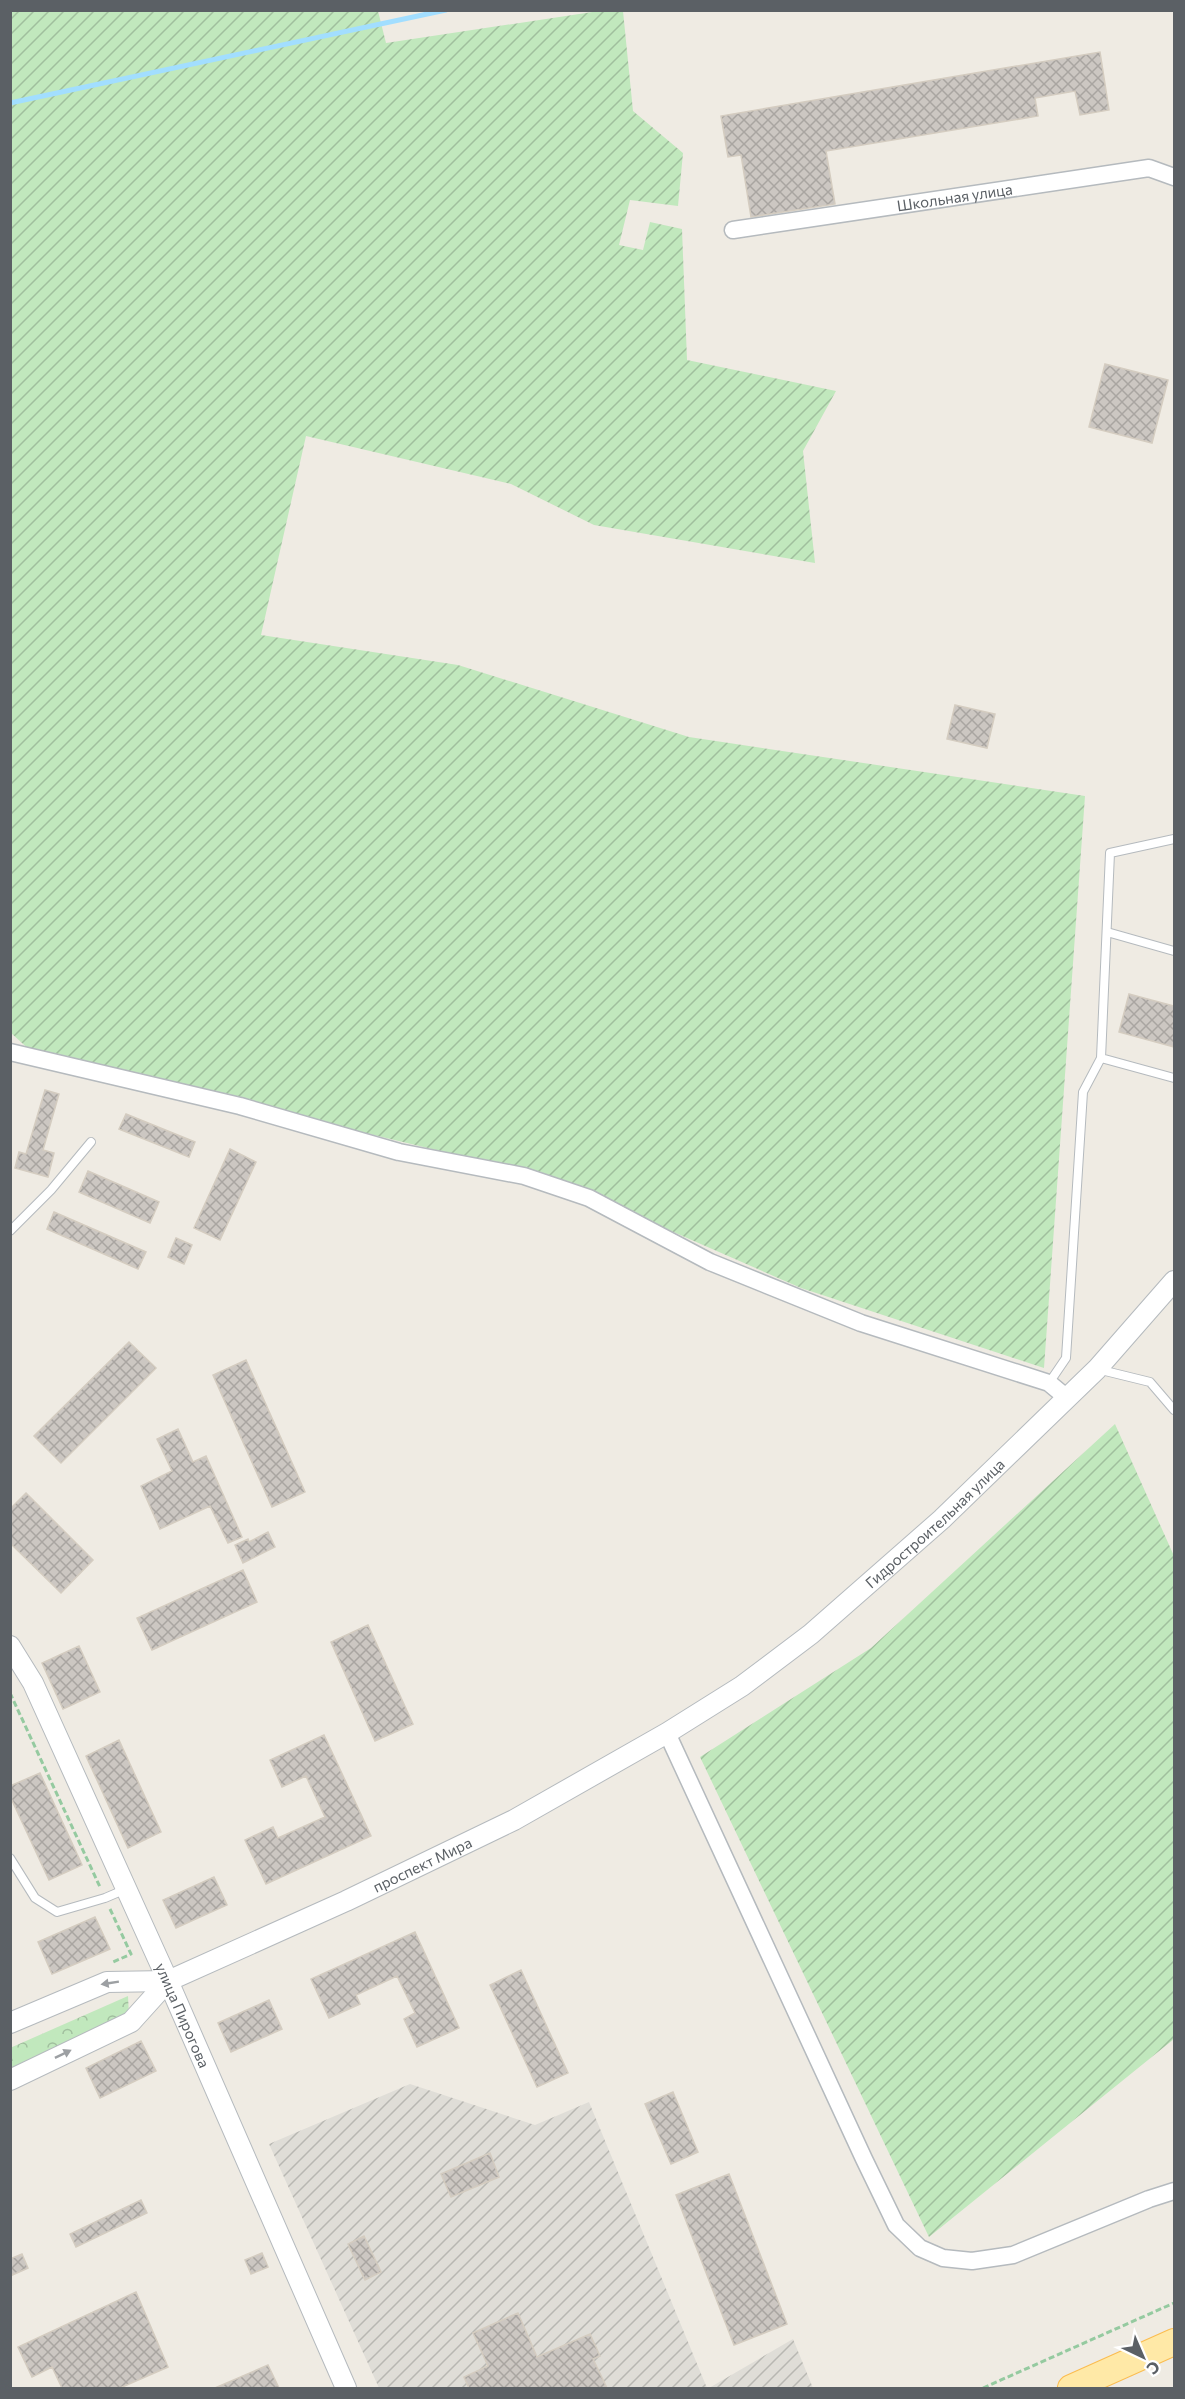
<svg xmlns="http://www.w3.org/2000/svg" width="1185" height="2399" viewBox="0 0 1185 2399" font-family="Commissioner,sans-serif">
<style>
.industrial{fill:url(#industrial-furrows)}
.forest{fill:url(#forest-crowns)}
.garden{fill:url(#garden-furrows)}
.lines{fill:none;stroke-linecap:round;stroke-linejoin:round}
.stream{stroke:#a2deff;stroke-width:5}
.building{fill:url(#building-cross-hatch);stroke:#d4ccc0;stroke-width:1.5}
.service-casing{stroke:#b5babe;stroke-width:10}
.minor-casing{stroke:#b5babe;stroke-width:19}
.tertiary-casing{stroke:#b5babe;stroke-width:22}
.primary-casing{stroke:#fbbc4f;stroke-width:28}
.path{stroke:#95caa0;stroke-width:3;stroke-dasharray:6 3;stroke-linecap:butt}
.service{stroke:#fff;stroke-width:8}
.minor{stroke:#fff;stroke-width:16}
.tertiary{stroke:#fff;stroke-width:20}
.primary{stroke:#ffe9a7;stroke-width:26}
.oneway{fill:#9da0a3}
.labels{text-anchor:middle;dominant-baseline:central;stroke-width:4.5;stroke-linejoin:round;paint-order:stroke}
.street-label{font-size:15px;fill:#5b6065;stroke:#fff}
</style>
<defs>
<pattern id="industrial-furrows" width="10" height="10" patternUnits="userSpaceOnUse" patternTransform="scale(1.5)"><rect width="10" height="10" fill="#dfddd7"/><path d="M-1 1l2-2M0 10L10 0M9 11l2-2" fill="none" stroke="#b8b7b2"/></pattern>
<pattern id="forest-crowns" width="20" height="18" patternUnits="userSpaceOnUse" patternTransform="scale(1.5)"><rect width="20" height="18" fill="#c1e8bd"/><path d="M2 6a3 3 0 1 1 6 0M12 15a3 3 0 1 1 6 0" fill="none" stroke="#a0bf9d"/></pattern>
<pattern id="garden-furrows" width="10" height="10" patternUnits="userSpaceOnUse" patternTransform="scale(1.5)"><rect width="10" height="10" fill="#c1e8bd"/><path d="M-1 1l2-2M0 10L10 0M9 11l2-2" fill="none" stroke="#a0bf9d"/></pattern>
<pattern id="building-cross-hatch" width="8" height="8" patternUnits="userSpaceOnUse" patternTransform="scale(1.5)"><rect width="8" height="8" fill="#ccc7c2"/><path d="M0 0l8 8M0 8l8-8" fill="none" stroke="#a9a5a1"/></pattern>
</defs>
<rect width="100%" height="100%" fill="#efebe3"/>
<path class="industrial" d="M 410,2084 L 535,2125 L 589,2102 L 707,2388 L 379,2388 L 269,2144 Z
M 793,2339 L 813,2388 L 709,2388 Z"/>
<path class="forest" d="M 128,1996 L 129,2016 L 11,2072 L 10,2048 Z"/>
<path class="garden" d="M 11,11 L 378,11 L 386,43 L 599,11 L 623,11 L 633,111 L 683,153 L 678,206 L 630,200 L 619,245 L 643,250 L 650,222 L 682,229 L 687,360 L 836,391 L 803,451 L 815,563 L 594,525 L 511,484 L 306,436 L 261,635 L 458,665 L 689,737 L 1085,796 L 1044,1368 L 801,1288 L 548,1177 L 33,1053 L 11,1033 Z
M 1115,1424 L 1174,1556 L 1174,2039 L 929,2237 L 700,1757 L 871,1648 Z"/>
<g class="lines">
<path class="stream" d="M 10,103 L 446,10"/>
</g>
<path class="building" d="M 1100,52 L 1109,110 L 1080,115 L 1075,91 L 1035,98 L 1038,116 L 826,151 L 835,204 L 751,217 L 741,155 L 728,157 L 721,116 Z
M 1105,364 L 1168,380 L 1152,443 L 1089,427 Z
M 955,705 L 995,714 L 987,748 L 947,739 Z
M 1129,994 L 1174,1006 L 1174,1047 L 1119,1032 Z
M 45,1090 L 59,1094 L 43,1150 L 54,1153 L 48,1177 L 15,1168 L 19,1152 L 26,1154 Z
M 126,1114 L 195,1142 L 189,1157 L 119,1129 Z
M 230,1149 L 256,1162 L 220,1240 L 194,1228 Z
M 88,1171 L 159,1202 L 150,1223 L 79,1192 Z
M 54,1212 L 146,1252 L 138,1269 L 47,1229 Z
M 176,1238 L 192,1245 L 184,1264 L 168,1257 Z
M 129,1342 L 156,1368 L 61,1463 L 34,1436 Z
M 246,1360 L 305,1492 L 272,1507 L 213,1375 Z
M 178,1429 L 193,1462 L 206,1456 L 242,1537 L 228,1543 L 210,1506 L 160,1529 L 141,1486 L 172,1471 L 157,1439 Z
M 26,1493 L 93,1560 L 61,1593 L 10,1543 L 10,1509 Z
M 268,1532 L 275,1547 L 243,1563 L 235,1545 L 248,1539 L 249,1542 Z
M 243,1570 L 257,1602 L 152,1650 L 137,1618 Z
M 368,1625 L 413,1724 L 375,1741 L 331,1642 Z
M 79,1646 L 100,1692 L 63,1709 L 42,1663 Z
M 324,1735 L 371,1836 L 266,1884 L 245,1840 L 273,1827 L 278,1838 L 325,1817 L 306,1776 L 282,1787 L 270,1760 Z
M 119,1740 L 161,1832 L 128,1848 L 86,1756 Z
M 40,1773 L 82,1865 L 49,1880 L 10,1796 L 10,1786 Z
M 214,1877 L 227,1905 L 176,1928 L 163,1900 Z
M 95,1917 L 110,1949 L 52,1974 L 38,1942 Z
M 415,1932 L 459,2028 L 417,2047 L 404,2019 L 415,2013 L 397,1976 L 356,1995 L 360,2004 L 329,2018 L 311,1979 Z
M 521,1970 L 568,2073 L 537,2087 L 490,1985 Z
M 269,2000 L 282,2029 L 231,2052 L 218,2023 Z
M 141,2041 L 156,2071 L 100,2098 L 86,2068 Z
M 673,2092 L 698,2152 L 671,2164 L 645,2104 Z
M 490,2153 L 499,2177 L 451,2197 L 441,2174 Z
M 729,2174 L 787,2324 L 734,2345 L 676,2195 Z
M 141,2200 L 147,2213 L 76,2247 L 70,2234 Z
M 364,2236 L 381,2272 L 365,2280 L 348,2244 Z
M 262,2253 L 268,2267 L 251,2274 L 245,2260 Z
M 22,2254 L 28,2268 L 10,2276 L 10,2259 Z
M 136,2292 L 168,2367 L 120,2388 L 62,2388 L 52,2367 L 32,2377 L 18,2347 Z
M 518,2313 L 537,2357 L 590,2334 L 600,2356 L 593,2359 L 607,2388 L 469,2388 L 464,2377 L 488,2366 L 473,2333 Z
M 268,2365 L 279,2388 L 215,2388 Z"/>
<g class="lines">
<defs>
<path id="service" d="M 1107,932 L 1174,951
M 1101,1058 L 1174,1078
M 10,1231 L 51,1190 L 91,1142
M 1097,1369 L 1150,1382 L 1174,1410
M 1049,1383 L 1066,1358 L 1083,1092 L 1101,1058 L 1110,853 L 1174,839
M 10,1858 L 35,1898 L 57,1912 L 105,1898 L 126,1889"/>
<g id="minor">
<path id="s1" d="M 733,230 L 1149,168 L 1174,177"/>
<path d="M 10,1052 L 240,1106 L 399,1152 L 524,1176 L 589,1198 L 710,1262 L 861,1323 L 1049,1383 L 1067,1398"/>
<path d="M 667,1733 L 864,2159 L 896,2225 L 920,2248 L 943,2258 L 972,2261 L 1013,2255 L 1149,2199 L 1174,2191"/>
</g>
<g id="tertiary">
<path id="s2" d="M 10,1646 L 33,1683 L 168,1981 L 346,2388"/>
<path id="s3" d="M 10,2023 L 107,1982 L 168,1981 L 346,1901 L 514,1820 L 667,1733 L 742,1686 L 811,1634 L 942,1519 L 1097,1369 L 1174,1281"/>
<path d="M 10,2080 L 131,2022 L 168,1981"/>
</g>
<path id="primary" d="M 1071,2388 L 1174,2342"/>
</defs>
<use href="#service" class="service-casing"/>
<use href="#minor" class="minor-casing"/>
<use href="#tertiary" class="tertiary-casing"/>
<use href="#primary" class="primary-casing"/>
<path class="path" d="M 10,1693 L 100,1887
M 110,1909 L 131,1954 L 111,1963
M 983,2388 L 1174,2303"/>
<use href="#service" class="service"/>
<use href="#minor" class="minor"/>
<use href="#tertiary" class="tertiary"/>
<use href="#primary" class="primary"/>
</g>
<defs><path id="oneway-solid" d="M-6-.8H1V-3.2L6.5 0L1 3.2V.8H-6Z" transform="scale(1.5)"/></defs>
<g class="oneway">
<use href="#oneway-solid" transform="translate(110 1983) rotate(171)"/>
<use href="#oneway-solid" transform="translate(63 2054) rotate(-26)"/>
</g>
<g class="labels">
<g class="street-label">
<text stroke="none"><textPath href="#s1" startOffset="224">Школьная улица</textPath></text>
<text stroke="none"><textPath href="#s3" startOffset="1065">Гидростроительная улица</textPath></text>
<text stroke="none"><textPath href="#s3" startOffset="446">проспект Мира</textPath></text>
<text stroke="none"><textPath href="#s2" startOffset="408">улица Пирогова</textPath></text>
</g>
</g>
<rect width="1185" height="2399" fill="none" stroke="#5b6065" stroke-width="24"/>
<g transform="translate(1143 2357) rotate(136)" stroke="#ffffff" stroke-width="4.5" paint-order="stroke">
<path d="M0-4.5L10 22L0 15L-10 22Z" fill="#5b6065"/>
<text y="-9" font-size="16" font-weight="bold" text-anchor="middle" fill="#5b6065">С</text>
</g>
</svg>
